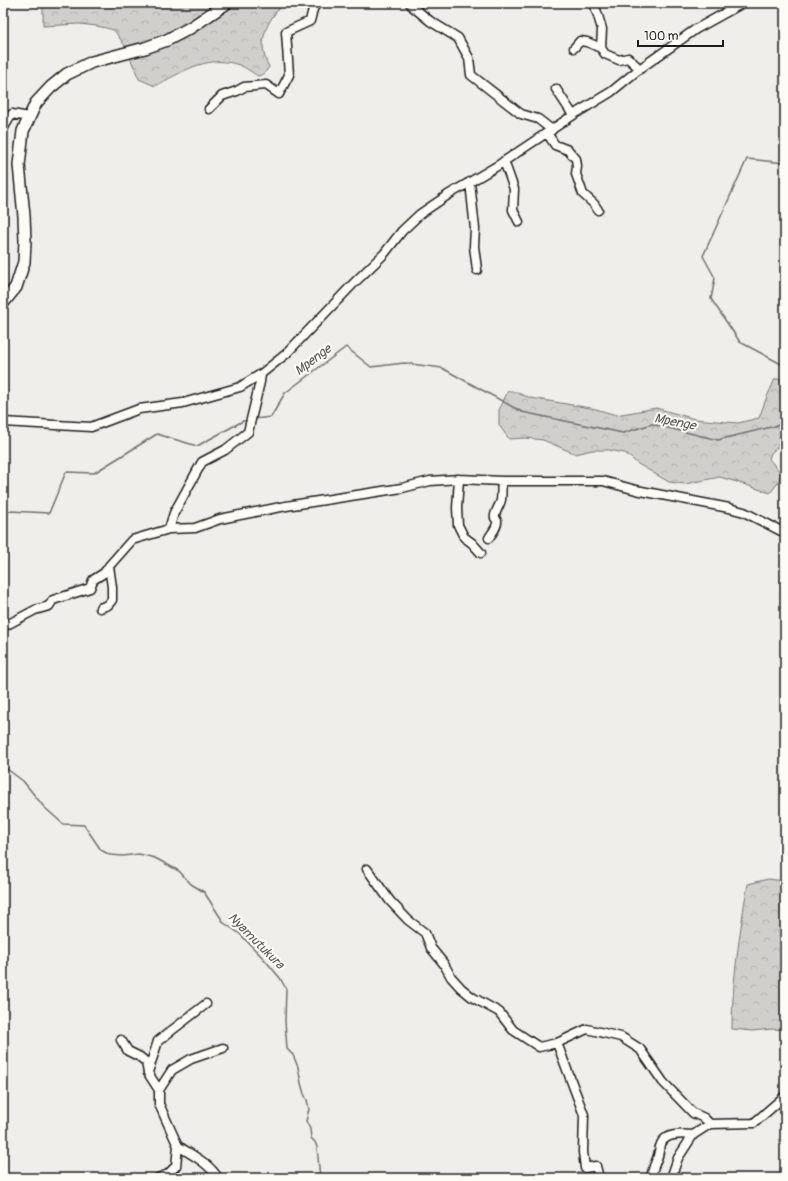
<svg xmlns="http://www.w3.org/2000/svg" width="788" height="1181" viewBox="0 0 788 1181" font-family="Pangolin,sans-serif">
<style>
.forest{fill:url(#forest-crowns);stroke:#767674}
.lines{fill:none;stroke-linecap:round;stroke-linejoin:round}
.stream{stroke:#706f6d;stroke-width:1.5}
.minor-casing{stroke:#1c1c1c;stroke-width:11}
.highway-casing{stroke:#1c1c1c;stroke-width:14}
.minor{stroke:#fdfcf7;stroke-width:8}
.highway{stroke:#fdfcf7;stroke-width:11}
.labels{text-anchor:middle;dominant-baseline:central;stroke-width:4;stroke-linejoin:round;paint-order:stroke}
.water-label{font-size:13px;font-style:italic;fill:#5b5b59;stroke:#fdfcf7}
</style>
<defs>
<pattern id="forest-crowns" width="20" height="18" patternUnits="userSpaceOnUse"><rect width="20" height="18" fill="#d0cfcc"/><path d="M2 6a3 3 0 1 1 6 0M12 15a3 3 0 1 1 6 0" fill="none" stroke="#b2b1af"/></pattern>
</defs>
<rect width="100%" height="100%" fill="#f0eeea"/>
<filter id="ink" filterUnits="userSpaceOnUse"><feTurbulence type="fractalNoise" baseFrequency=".025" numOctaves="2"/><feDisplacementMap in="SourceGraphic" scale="8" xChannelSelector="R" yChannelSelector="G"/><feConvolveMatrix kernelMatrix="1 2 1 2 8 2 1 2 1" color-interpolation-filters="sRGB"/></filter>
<g filter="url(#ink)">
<path class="forest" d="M 43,3 L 284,3 C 266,21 256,43 269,67 L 264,74 L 258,76 C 251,72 244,66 236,64 C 205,55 181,73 155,86 L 139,79 L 125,46 L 114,30 L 97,26 L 79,24 L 43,26 Z
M 775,379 L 785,379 L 785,440 L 771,453 L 769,459 L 781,473 L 778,483 L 770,493 L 737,482 L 720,477 L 685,484 L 669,482 L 638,464 L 625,453 L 609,450 L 592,450 L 576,454 L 543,440 L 526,438 L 509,439 L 499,425 L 499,410 L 508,391 L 512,391 L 531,398 L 596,409 L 616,415 L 656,408 L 695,419 L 738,423 L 759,418 L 766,399 Z
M 768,879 L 785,881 L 785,1030 L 772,1029 L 752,1031 L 732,1029 C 732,995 736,961 741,927 C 743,912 745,898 748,884 Z"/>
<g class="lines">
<path class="stream" d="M 785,163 L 747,159 L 703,256 L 715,278 L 711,299 L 740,342 L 785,366 L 784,396 L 785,399
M 254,419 L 271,417 L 285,393 L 346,347 L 371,367 L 404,363 L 442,368 L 522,412 L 623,433 L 652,424 L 718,440 L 783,424 L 785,417
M 3,513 L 10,511 L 49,513 L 66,472 L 94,473 L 157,434 L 197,446 L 243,421 L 249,420
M 3,766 L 23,781 L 44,807 L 63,824 L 84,825 L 101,850 L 110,855 L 123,856 L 139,854 L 155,858 L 179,871 L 191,884 L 204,892 L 224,923 L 240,934 L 264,959 L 280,978 L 286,989 L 285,1021 L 287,1049 L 293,1055 L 298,1067 L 301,1083 L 304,1094 L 307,1100 L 309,1109 L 306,1121 L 310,1129 L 311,1138 L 315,1142 L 317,1147 L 320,1178"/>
<defs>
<path id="minor" d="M 410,3 L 413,7 L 430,21 L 458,38 L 469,58 L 471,75 L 521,114 L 538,119 L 552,130
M 597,3 L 595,6 L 602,29 L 601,48 L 605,54 L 619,60 L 628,58 L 640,69
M 574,48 L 580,41 L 587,42 L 601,48
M 556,89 L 573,115
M 209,109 L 222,96 L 237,91 L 244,87 L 266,85 L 279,94 L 289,75 L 286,32 L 310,21 L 313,9 L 317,3
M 3,129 L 12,114 L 29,117
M 547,133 L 555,145 L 568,150 L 576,159 L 577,166 L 576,174 L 583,194 L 594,204 L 598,210
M 504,161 L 514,189 L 513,210 L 519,222
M 470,182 L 475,229 L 474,246 L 477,270
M 3,422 L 91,427 L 139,409 L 183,403 L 240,387 L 261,374 L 286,354 L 354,283 L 384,254 L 402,231 L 420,214 L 448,195 L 497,166 L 578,112 L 611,92 L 638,70 L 696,29 L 743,3
M 459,479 L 457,508 L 458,525 L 464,537 L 472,543 L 481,553
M 169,529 L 174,513 L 202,462 L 225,450 L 248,432 L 260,382 L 261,374
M 489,538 C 492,533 498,526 497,521 C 496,517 494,520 495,515 C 496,510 500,505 501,500 C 502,494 501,487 502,481
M 100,608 L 108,605 L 112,600 L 112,587 L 109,566
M 3,627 L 35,610 L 49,606 L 53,600 L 90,588 L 93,580 L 104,573 L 109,566 L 132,540 L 169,529 L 195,528 L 220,519 L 286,506 L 402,488 L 430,481 L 459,479 L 502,481 L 603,481 L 636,490 L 729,508 L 744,512 L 785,533
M 367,869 L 390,901 L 408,920 L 425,933 L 431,948 L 444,964 L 451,977 L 461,988 L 472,997 L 499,1012 L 513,1030 L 539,1047 L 557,1043 L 587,1029 L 621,1037 L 640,1049 L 663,1082 L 693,1113 L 704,1118 L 710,1124 L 754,1123 L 785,1096
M 121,1040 L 128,1051 L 140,1057 L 146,1062 L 148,1073 L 159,1090 L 159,1104 L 178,1146 L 176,1166 L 168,1174 L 158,1178
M 557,1043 L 584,1115 L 583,1152 L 585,1168 L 596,1166 L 599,1178
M 148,1072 L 158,1041 L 206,1004
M 159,1090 L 172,1070 L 191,1059 L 223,1048
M 178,1146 C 192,1155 209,1163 218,1178
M 651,1178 C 652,1170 655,1164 658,1156 C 659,1152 659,1148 661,1144 C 665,1133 684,1134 693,1135
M 671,1178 L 678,1158 L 693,1135 L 710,1124"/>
<path id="highway" d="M 3,303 L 16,287 L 24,262 L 25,241 L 24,216 L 19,165 L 23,131 L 36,103 L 51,87 L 67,74 L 92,62 L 145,48 L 167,40 L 190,28 L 227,3"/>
</defs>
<use href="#minor" class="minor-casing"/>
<use href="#highway" class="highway-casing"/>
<use href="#minor" class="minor"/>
<use href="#highway" class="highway"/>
</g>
</g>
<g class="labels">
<g class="water-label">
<text transform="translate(313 360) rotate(-37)">Mpenge</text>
<text transform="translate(675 422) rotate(11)">Mpenge</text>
<text transform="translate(256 941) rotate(45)">Nyamutukura</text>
</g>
</g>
<rect width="788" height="1181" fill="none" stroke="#fdfcf7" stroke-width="16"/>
<rect x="8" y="8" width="772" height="1165" fill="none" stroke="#1c1c1c" stroke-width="1.5" filter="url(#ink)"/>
<path d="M638 40v6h85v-6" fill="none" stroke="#1c1c1c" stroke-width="2"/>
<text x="644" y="40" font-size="12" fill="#1c1c1c" stroke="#fdfcf7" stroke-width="3" paint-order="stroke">100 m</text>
</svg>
